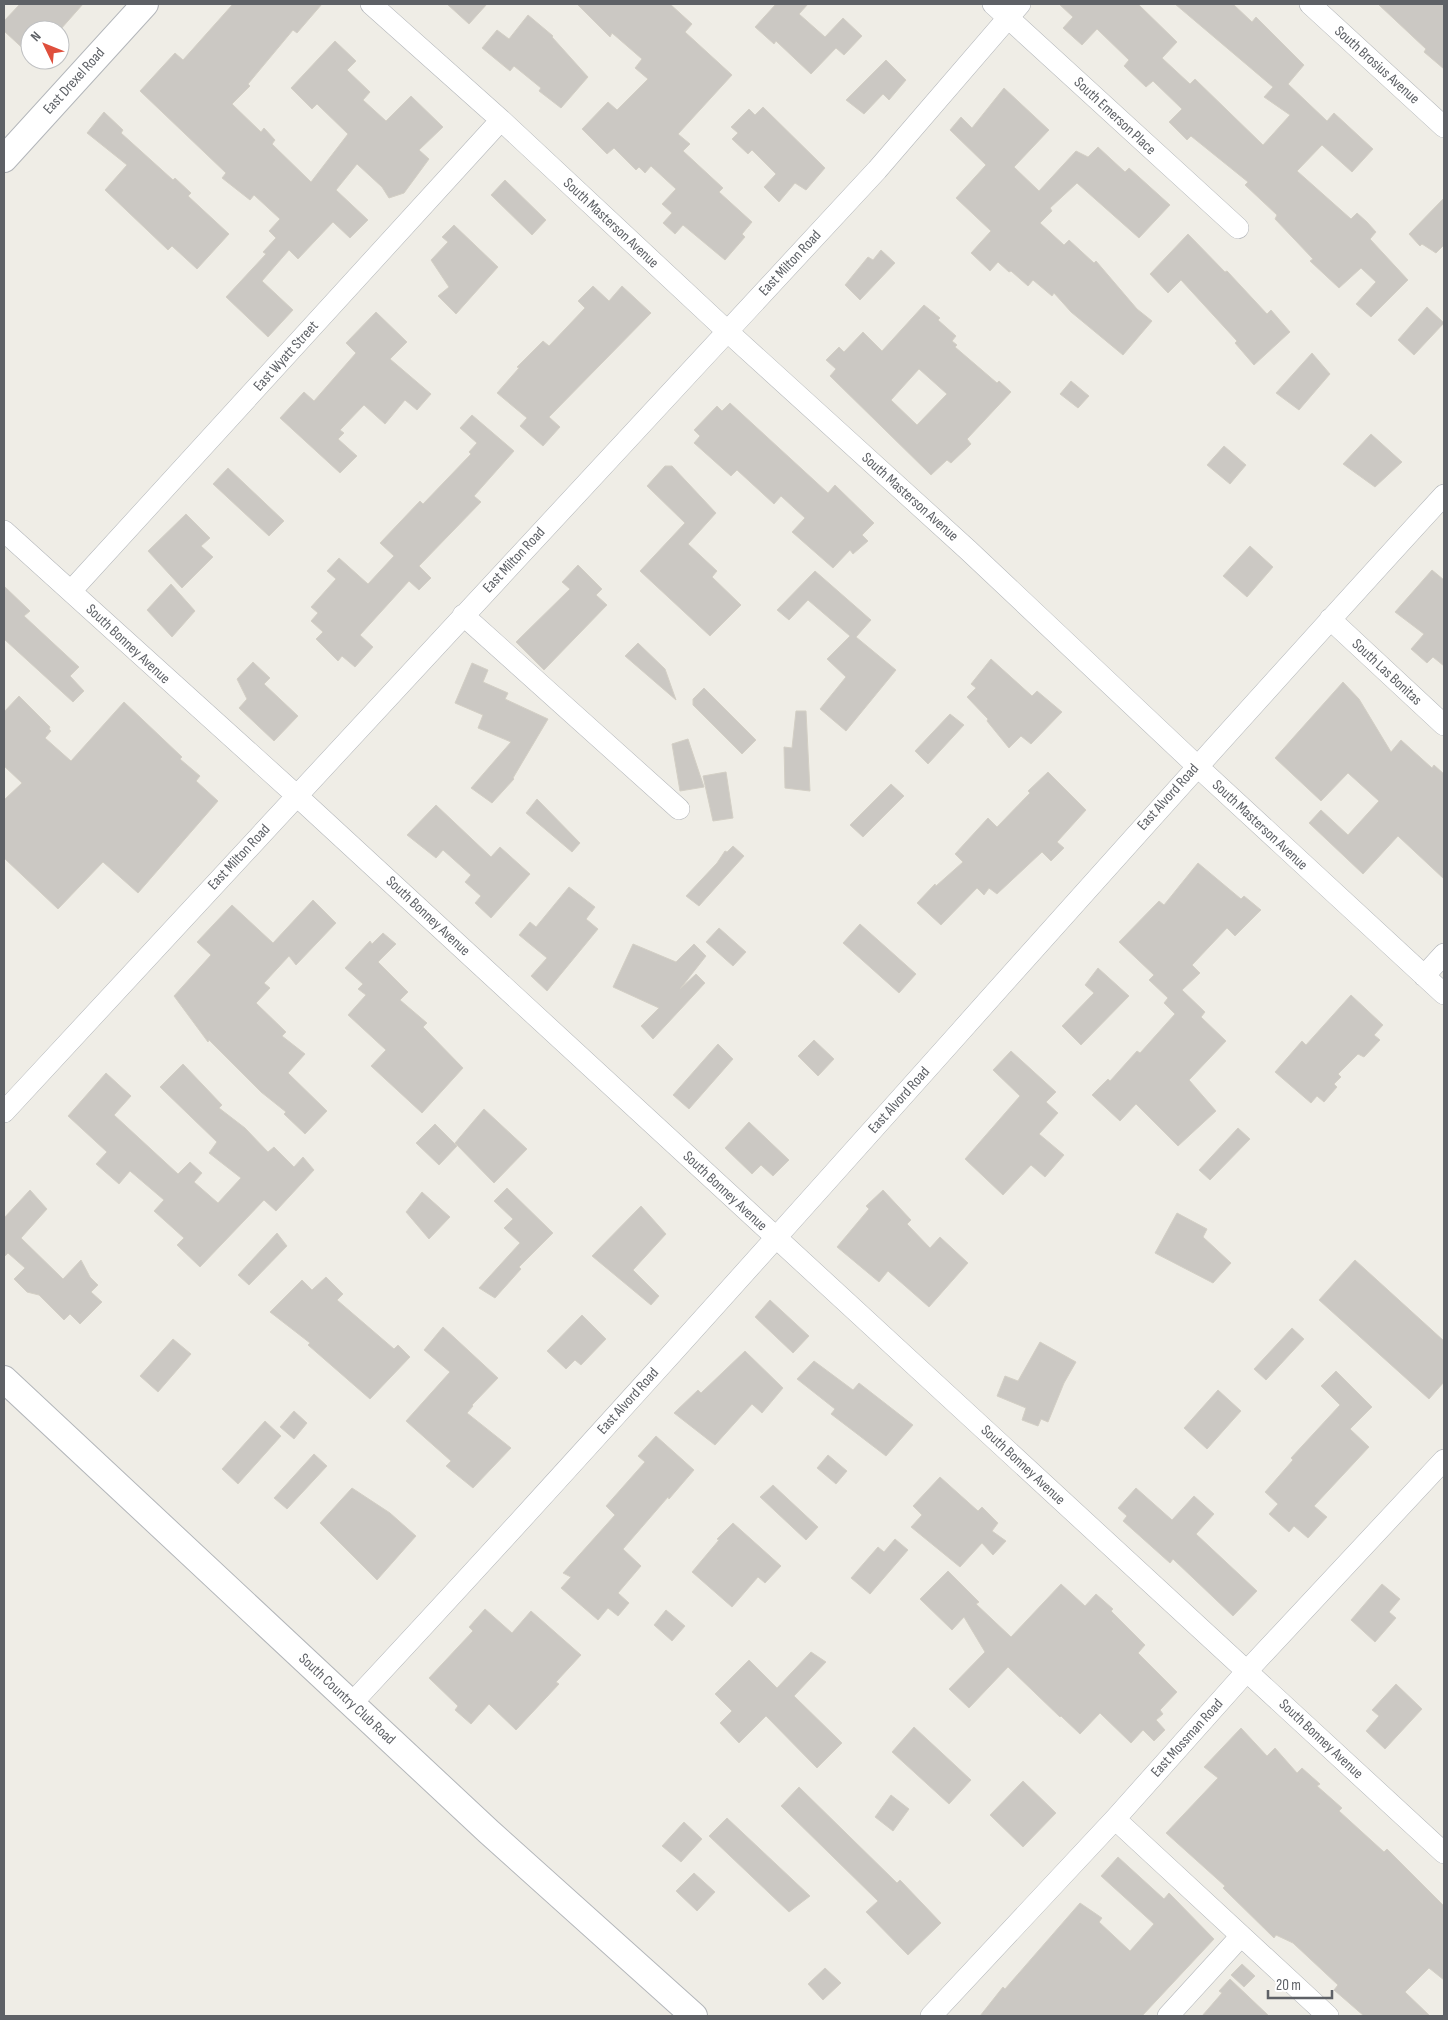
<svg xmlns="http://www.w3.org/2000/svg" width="1448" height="2020" viewBox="0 0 1448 2020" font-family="'Sofia Sans Condensed',sans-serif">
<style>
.building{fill:#cbc8c3;stroke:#d3cfc5;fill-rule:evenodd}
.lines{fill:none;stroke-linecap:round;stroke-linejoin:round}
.minor-casing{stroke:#b3b6ba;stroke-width:22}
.tertiary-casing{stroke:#b3b6ba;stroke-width:28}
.minor{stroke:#fff;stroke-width:21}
.tertiary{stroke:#fff;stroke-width:26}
.labels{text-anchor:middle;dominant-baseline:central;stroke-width:4;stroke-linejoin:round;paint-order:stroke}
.street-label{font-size:15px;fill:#5e6166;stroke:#fff}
</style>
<rect width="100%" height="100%" fill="#efede6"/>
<path class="building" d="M 20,4 L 83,4 L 60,30 L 30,30 L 30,55 L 4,31 L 4,21 Z
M 233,4 L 322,4 L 297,33 L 293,30 L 248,84 L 250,86 L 232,104 L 261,132 L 264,128 L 275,140 L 272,144 L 311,182 L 348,134 L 317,104 L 312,109 L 291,88 L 335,41 L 356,61 L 347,70 L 370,92 L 363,100 L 386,121 L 411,96 L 443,127 L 419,150 L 429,159 L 404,193 L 389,198 L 382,187 L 357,164 L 336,190 L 368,220 L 350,238 L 333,222 L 298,259 L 289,250 L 262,281 L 293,310 L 268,337 L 226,297 L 266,254 L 263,252 L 276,238 L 269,231 L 280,219 L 254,195 L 250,200 L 222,178 L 226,173 L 140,91 L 175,53 L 183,60 Z
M 447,4 L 487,4 L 469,24 Z
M 577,4 L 670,4 L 692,24 L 685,32 L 732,75 L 678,134 L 690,144 L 683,151 L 723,188 L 719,192 L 752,222 L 742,234 L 745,237 L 725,260 L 683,225 L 675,234 L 663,223 L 672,213 L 662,204 L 676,189 L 651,166 L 645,173 L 639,167 L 636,170 L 614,148 L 607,154 L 582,129 L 608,102 L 617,110 L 648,79 L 635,68 L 642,59 L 612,33 L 610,37 Z
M 776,4 L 808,4 L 799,14 L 825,37 L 843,18 L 862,36 L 844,55 L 836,48 L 811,74 L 776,41 L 774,44 L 755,27 Z
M 1059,4 L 1138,4 L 1177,42 L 1162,58 L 1190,84 L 1195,79 L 1263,145 L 1290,115 L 1264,97 L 1273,87 L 1175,4 L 1233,4 L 1252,22 L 1256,17 L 1304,65 L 1288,84 L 1327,121 L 1334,113 L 1373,149 L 1352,172 L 1322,145 L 1297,171 L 1351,219 L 1357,213 L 1367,222 L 1376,232 L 1370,239 L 1408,280 L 1371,317 L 1356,304 L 1376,282 L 1361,268 L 1339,288 L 1310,261 L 1313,259 L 1275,219 L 1277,215 L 1245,185 L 1248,182 L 1191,136 L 1187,140 L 1169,122 L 1182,109 L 1153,81 L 1146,87 L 1124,66 L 1129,60 L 1097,29 L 1082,45 L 1063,28 L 1073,17 Z
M 1378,4 L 1444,4 L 1444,69 L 1424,52 L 1426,49 Z
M 528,15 L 553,36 L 552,37 L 588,77 L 561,108 L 539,91 L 541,88 L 514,66 L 510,71 L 482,48 L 497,30 L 509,39 Z
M 886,60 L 906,80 L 889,100 L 883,94 L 864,114 L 846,100 Z
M 1004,88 L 1049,130 L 1014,167 L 1039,191 L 1076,151 L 1088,157 L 1098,147 L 1125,172 L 1129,168 L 1170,205 L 1139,238 L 1077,183 L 1050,208 L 1052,211 L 1040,223 L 1064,245 L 1069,240 L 1094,263 L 1096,261 L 1137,309 L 1152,321 L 1123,355 L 1071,312 L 1054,293 L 1052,296 L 1033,280 L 1028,286 L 1011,271 L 1009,272 L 998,262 L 990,271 L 971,253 L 991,231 L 956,198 L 986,165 L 950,130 L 961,117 L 972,128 Z
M 763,107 L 825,168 L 806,190 L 795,183 L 779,202 L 764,187 L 776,174 L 752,150 L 748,154 L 732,139 L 738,133 L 731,127 L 749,109 L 755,115 Z
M 104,112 L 123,130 L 121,133 L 173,180 L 175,178 L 191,193 L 188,196 L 229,234 L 197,269 L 172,246 L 168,250 L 105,190 L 127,165 L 87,133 Z
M 505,180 L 546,220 L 532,235 L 491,195 Z
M 1444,198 L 1444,245 L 1436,253 L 1422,244 L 1420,246 L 1409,234 Z
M 454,225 L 498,267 L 456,314 L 438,296 L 449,287 L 431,260 L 448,242 L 442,237 Z
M 1188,234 L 1225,272 L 1227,271 L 1267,314 L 1271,310 L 1290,332 L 1254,365 L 1235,343 L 1237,341 L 1181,280 L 1168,293 L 1150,274 Z
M 881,250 L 895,263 L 860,300 L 845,285 L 868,257 L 873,260 Z
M 593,286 L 609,301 L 622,286 L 651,313 L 549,417 L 560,427 L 543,446 L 520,426 L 527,418 L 497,393 L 519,368 L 517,367 L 543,341 L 549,346 L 585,308 L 578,301 Z
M 924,305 L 940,318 L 938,320 L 956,336 L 952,341 L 957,345 L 955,347 L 997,383 L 999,381 L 1011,392 L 967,439 L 971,444 L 951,463 L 947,460 L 931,475 L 830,376 L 836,369 L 826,360 L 839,347 L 844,352 L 863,332 L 882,351 ZM 919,369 L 947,394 L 917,425 L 891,400 Z
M 1427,307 L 1444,323 L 1414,355 L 1398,340 Z
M 376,312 L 407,342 L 390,359 L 431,394 L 417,410 L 405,400 L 385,424 L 364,405 L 340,430 L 344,433 L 338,439 L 357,456 L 340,473 L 280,418 L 304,392 L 314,401 L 356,353 L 346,343 Z
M 1312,353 L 1330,374 L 1299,410 L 1276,393 Z
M 1071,381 L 1089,396 L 1078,408 L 1060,394 Z
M 730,403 L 828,493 L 835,485 L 874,523 L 862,535 L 868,541 L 853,554 L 850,550 L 833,568 L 792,532 L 805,518 L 781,496 L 774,504 L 737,470 L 731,476 L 694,443 L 700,436 L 694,430 L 717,406 L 722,411 Z
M 472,415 L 514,451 L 474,496 L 481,502 L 419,566 L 431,578 L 419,590 L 409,581 L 360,635 L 373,647 L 355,667 L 342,656 L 338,661 L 316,639 L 323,632 L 311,621 L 318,613 L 311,607 L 336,579 L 327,571 L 339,558 L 368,584 L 394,556 L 380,543 L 420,501 L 423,504 L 471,454 L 469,452 L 477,443 L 460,428 Z
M 1371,434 L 1402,462 L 1375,487 L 1343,464 Z
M 1224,446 L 1246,465 L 1230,484 L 1207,465 Z
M 665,466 L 672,466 L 716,513 L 688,544 L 717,571 L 712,577 L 741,605 L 710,636 L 640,571 L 685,523 L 647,486 Z
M 228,468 L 284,521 L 269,536 L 213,484 Z
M 186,514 L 210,538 L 201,546 L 213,557 L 182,588 L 148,551 Z
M 1250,546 L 1273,567 L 1247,597 L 1223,576 Z
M 578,565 L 602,589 L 596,595 L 607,605 L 544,670 L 516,642 L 570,589 L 562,582 Z
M 1432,570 L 1444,580 L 1444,666 L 1433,657 L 1427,663 L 1411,649 L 1424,634 L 1395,612 Z
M 815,571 L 871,620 L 856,637 L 896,670 L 846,731 L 820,709 L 846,677 L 827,659 L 850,636 L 808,600 L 789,620 L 777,610 Z
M 171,584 L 195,611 L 172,637 L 147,610 Z
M 4,586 L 30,611 L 24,616 L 79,667 L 70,676 L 84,691 L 73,702 L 4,639 Z
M 638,643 L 665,669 L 676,700 L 625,656 Z
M 991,659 L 1032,696 L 1037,691 L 1062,712 L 1031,744 L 1021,736 L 1009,748 L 987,721 L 988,719 L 967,697 L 976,688 L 971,684 Z
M 253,662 L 270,678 L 264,684 L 298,716 L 274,741 L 239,708 L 247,699 L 237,679 Z
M 472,663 L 488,670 L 483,682 L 508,693 L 505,699 L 548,719 L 513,778 L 514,779 L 492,803 L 471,788 L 511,742 L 478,728 L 483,715 L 455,703 Z
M 1343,682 L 1359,699 L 1391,752 L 1401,740 L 1432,768 L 1434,765 L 1444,774 L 1444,879 L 1398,836 L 1363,874 L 1309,823 L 1321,810 L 1348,835 L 1379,801 L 1348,773 L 1321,801 L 1275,758 Z
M 704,688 L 756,740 L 742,754 L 693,705 L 693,699 Z
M 19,696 L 50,727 L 49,729 L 51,731 L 45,738 L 71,761 L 124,702 L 182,757 L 180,759 L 200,776 L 196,781 L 218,801 L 138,893 L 103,862 L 58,909 L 4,858 L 4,800 L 22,783 L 4,766 L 4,712 Z
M 796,711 L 806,711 L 810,791 L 785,788 L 784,747 L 792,748 Z
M 950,714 L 964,725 L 928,764 L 915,751 Z
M 688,739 L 704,787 L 680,791 L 672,744 Z
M 726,772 L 733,818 L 713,821 L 703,776 Z
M 1048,772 L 1086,810 L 1057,842 L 1064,848 L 1051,861 L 1042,852 L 997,894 L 989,888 L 984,895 L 977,888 L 941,925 L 917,903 L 935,884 L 936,886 L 963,862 L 955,854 L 988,818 L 997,827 L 1030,793 L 1028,791 Z
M 891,784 L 904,796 L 863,837 L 850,825 Z
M 537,799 L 580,843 L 572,852 L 526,813 Z
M 436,805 L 491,857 L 500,847 L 530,874 L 491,918 L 475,903 L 481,896 L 465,882 L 471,875 L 443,850 L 436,858 L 407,835 Z
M 733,846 L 744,856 L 699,906 L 686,896 L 717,863 L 725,851 L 727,852 Z
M 1198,863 L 1241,899 L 1244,896 L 1261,910 L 1235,936 L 1227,928 L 1192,965 L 1200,973 L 1182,990 L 1205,1012 L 1201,1017 L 1226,1041 L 1189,1080 L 1216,1111 L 1178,1146 L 1136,1104 L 1120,1121 L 1092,1095 L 1108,1079 L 1110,1081 L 1137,1051 L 1140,1053 L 1175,1014 L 1164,1003 L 1168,998 L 1149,980 L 1154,975 L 1119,942 L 1159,901 L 1164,905 Z
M 569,887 L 595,907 L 586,919 L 598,929 L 547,991 L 531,976 L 547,958 L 519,935 L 530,922 L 536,927 Z
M 313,900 L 336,923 L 296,965 L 289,956 L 264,983 L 270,988 L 256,1003 L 286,1032 L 282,1036 L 305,1054 L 288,1073 L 327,1111 L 305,1134 L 284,1114 L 286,1112 L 261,1092 L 209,1040 L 208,1042 L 174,996 L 211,955 L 197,942 L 232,905 L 273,943 Z
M 860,924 L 916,974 L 899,993 L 843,943 Z
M 719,928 L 746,952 L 733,966 L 706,942 Z
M 383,933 L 396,944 L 378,962 L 408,992 L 400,1000 L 427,1023 L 423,1027 L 463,1068 L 422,1113 L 371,1066 L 386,1050 L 348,1015 L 366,995 L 358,989 L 363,984 L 345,968 L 370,941 L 372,944 Z
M 633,944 L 676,962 L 694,944 L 706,956 L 680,989 L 696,974 L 705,983 L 653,1039 L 641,1026 L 659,1008 L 613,987 Z
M 1098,968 L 1129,996 L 1081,1045 L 1062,1026 L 1094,993 L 1085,985 Z
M 1351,995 L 1383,1025 L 1374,1035 L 1380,1040 L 1364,1057 L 1358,1054 L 1338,1074 L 1341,1077 L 1334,1084 L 1337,1087 L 1324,1102 L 1317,1096 L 1311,1103 L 1275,1072 L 1302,1041 L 1306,1045 Z
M 814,1040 L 834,1059 L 818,1076 L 798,1056 Z
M 718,1044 L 733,1059 L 689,1109 L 673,1095 Z
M 1011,1051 L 1056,1092 L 1046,1102 L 1058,1113 L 1039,1134 L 1064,1155 L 1045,1177 L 1031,1165 L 1003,1195 L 965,1159 L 1020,1096 L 993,1070 Z
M 183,1064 L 222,1105 L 219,1108 L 245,1128 L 268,1152 L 274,1147 L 294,1167 L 303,1157 L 314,1170 L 276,1211 L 264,1200 L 200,1267 L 177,1245 L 184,1238 L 154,1211 L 164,1200 L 130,1171 L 119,1184 L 96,1164 L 107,1152 L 68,1116 L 106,1073 L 131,1096 L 114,1115 L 178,1174 L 190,1162 L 202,1173 L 194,1182 L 218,1203 L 241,1178 L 209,1153 L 217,1142 L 160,1087 Z
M 484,1109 L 527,1149 L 494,1183 L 455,1143 Z
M 749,1122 L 789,1160 L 773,1176 L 761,1165 L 752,1174 L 725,1148 Z
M 435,1124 L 457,1146 L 439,1165 L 416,1143 Z
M 1238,1128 L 1250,1139 L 1210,1180 L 1199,1170 Z
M 507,1188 L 553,1233 L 519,1267 L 521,1269 L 495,1298 L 479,1288 L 520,1243 L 504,1228 L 513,1219 L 494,1201 Z
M 30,1190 L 47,1209 L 21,1238 L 63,1279 L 81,1260 L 90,1277 L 98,1285 L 91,1292 L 102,1302 L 80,1324 L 70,1314 L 64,1320 L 39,1295 L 27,1292 L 14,1279 L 25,1268 L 8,1253 L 4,1257 L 4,1218 Z
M 883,1190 L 911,1220 L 907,1224 L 930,1248 L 940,1237 L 968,1263 L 929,1307 L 888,1271 L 879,1282 L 837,1247 L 869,1209 L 866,1206 Z
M 422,1192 L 450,1217 L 429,1239 L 406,1212 Z
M 641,1206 L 666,1234 L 633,1270 L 659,1296 L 651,1305 L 592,1256 Z
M 1177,1213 L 1207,1229 L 1203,1237 L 1231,1263 L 1213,1283 L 1155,1253 Z
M 277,1233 L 287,1246 L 249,1285 L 238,1275 Z
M 1355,1260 L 1444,1341 L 1444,1382 L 1429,1399 L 1319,1300 Z
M 326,1277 L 343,1294 L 337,1300 L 394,1349 L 398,1345 L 410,1357 L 370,1399 L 308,1345 L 310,1343 L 270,1312 L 302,1280 L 312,1290 Z
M 770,1300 L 809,1336 L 793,1353 L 755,1317 Z
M 582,1315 L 606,1339 L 581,1365 L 575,1360 L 566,1369 L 547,1351 Z
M 443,1327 L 498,1378 L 472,1405 L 473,1406 L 467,1413 L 511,1448 L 473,1488 L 446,1466 L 451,1461 L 406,1421 L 450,1372 L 424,1350 Z
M 1292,1328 L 1304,1339 L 1266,1380 L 1254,1369 Z
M 173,1339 L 191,1354 L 158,1392 L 140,1376 Z
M 1040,1342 L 1076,1362 L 1064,1383 L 1048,1422 L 1041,1419 L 1038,1426 L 1022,1420 L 1026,1408 L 997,1396 L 1005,1376 L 1018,1381 Z
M 745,1351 L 783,1388 L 762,1413 L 752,1404 L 715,1445 L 674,1413 L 698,1390 L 701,1393 Z
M 814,1361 L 853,1390 L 859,1383 L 913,1425 L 886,1456 L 831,1414 L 835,1409 L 797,1379 Z
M 1336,1371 L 1372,1407 L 1350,1429 L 1369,1447 L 1314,1506 L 1327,1517 L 1308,1538 L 1294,1526 L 1289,1532 L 1269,1514 L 1278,1504 L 1265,1492 L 1293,1460 L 1291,1458 L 1340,1405 L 1321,1386 Z
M 1218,1390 L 1241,1411 L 1207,1449 L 1184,1428 Z
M 294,1411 L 307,1423 L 294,1439 L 280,1427 Z
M 265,1421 L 281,1436 L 238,1484 L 222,1469 Z
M 656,1436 L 694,1470 L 669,1499 L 668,1497 L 623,1549 L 641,1566 L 618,1593 L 629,1603 L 618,1616 L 608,1608 L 598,1620 L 561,1588 L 571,1577 L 563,1573 L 615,1515 L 606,1506 L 645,1462 L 638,1456 Z
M 314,1454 L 327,1466 L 287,1509 L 274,1498 Z
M 828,1455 L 847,1471 L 836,1484 L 817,1468 Z
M 940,1477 L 978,1511 L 982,1507 L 998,1523 L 992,1531 L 1006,1541 L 993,1555 L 982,1543 L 960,1567 L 911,1527 L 922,1515 L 913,1506 Z
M 773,1485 L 818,1527 L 806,1540 L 760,1497 Z
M 352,1488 L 390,1513 L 416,1536 L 377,1580 L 320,1523 Z
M 1136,1488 L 1172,1520 L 1194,1496 L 1214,1514 L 1196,1534 L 1257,1591 L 1233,1616 L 1173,1559 L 1170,1563 L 1123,1521 L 1127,1516 L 1118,1508 Z
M 733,1523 L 781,1566 L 765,1583 L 758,1577 L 732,1607 L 692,1572 L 719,1540 L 717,1539 Z
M 895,1539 L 908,1550 L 870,1594 L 851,1578 L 878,1547 L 884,1552 Z
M 948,1571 L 979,1602 L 976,1604 L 1011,1637 L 1061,1584 L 1085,1606 L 1096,1594 L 1113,1609 L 1111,1611 L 1145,1645 L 1138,1653 L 1177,1692 L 1160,1710 L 1163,1714 L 1156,1720 L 1165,1730 L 1154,1741 L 1143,1730 L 1131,1743 L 1100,1713 L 1080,1734 L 1061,1716 L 1060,1717 L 1008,1667 L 969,1708 L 949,1689 L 985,1652 L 964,1617 L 952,1630 L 920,1599 Z
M 1382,1584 L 1400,1599 L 1389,1612 L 1396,1618 L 1375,1642 L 1351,1620 Z
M 485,1609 L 512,1633 L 531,1611 L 581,1655 L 556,1682 L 559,1684 L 516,1730 L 489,1704 L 471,1724 L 455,1710 L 458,1706 L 429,1678 L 473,1631 L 469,1627 Z
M 666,1610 L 685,1626 L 672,1641 L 654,1625 Z
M 811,1652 L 826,1662 L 794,1696 L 842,1743 L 817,1768 L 766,1716 L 739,1743 L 720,1723 L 732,1711 L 715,1694 L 749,1660 L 777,1688 Z
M 1396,1684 L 1422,1709 L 1385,1749 L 1366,1731 L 1379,1716 L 1372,1710 Z
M 914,1727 L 971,1780 L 949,1804 L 892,1752 Z
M 1241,1728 L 1267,1756 L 1275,1748 L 1297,1773 L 1302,1768 L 1320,1784 L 1317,1786 L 1342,1808 L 1339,1811 L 1384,1852 L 1387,1849 L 1444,1906 L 1444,1980 L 1429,1968 L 1405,1992 L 1430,2016 L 1364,2016 L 1334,1990 L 1338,1985 L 1293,1943 L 1276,1935 L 1274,1938 L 1223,1888 L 1225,1886 L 1166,1833 L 1218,1778 L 1204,1767 Z
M 1023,1781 L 1056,1813 L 1023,1847 L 990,1815 Z
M 799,1787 L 897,1883 L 900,1880 L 941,1923 L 908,1955 L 866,1912 L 878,1901 L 781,1806 Z
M 891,1795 L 909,1809 L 893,1831 L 875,1817 Z
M 727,1818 L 810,1896 L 789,1912 L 709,1836 Z
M 684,1822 L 702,1839 L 681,1862 L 662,1846 Z
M 1118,1857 L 1164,1899 L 1169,1893 L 1214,1939 L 1142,2016 L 980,2016 L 1003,1987 L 1005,1989 L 1080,1903 L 1102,1918 L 1099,1922 L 1130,1951 L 1154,1924 L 1101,1876 Z
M 694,1873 L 715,1892 L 697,1911 L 676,1891 Z
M 1242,1964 L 1255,1976 L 1244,1987 L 1231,1975 Z
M 825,1968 L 841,1983 L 823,2000 L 808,1984 Z
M 1230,1979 L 1269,2016 L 1202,2016 L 1222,1993 L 1219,1991 Z"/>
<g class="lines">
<defs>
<path id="minor" d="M 371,4 L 501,120 L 727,331 L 968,550 L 1197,766 L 1444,994
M 993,4 L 1238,228
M 1310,4 L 1444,127
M 4,531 L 296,795 L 1444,1853
M 71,591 L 501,120
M 463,615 L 679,809
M 1330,619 L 1444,725
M 1424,976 L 1444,954
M 4,1112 L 877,170 L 1020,4
M 352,1703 C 722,1306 1077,895 1444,495
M 1115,1819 L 1328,2016
M 931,2016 L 1115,1819 L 1247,1671 L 1444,1460
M 1168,2016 L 1241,1936"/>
<path id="tertiary" d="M 4,159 L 145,4
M 4,1379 L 488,1831 L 694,2016"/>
</defs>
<use href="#minor" class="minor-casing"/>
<use href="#tertiary" class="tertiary-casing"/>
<use href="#minor" class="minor"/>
<use href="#tertiary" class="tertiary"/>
</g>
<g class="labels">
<g class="street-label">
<text transform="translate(1377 65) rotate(42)">South Brosius Avenue</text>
<text transform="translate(74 81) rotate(-48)">East Drexel Road</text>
<text transform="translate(1115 116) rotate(43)">South Emerson Place</text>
<text transform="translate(611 223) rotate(43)">South Masterson Avenue</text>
<text transform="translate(790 263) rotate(-47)">East Milton Road</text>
<text transform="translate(286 356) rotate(-48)">East Wyatt Street</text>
<text transform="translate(910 497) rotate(42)">South Masterson Avenue</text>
<text transform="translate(514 560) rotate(-47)">East Milton Road</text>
<text transform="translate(128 644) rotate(43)">South Bonney Avenue</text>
<text transform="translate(1387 672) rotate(43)">South Las Bonitas</text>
<text transform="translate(1168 797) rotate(-48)">East Alvord Road</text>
<text transform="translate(1260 825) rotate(43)">South Masterson Avenue</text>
<text transform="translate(239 857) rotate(-47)">East Milton Road</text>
<text transform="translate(428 916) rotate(43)">South Bonney Avenue</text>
<text transform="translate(899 1100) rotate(-48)">East Alvord Road</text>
<text transform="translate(725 1191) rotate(43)">South Bonney Avenue</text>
<text transform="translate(628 1401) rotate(-48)">East Alvord Road</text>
<text transform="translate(1023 1465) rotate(43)">South Bonney Avenue</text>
<text transform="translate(347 1699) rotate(43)">South Country Club Road</text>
<text transform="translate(1187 1738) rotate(-48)">East Mossman Road</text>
<text transform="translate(1321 1739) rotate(43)">South Bonney Avenue</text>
</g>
</g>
<rect width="1448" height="2020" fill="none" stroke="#5e6166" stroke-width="10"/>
<g transform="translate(45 45) rotate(313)"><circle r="24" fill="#ffffff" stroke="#bfc0c2"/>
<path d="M0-4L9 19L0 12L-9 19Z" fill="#df4f3c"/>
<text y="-8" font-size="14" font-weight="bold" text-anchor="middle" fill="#5e6166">N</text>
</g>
<path d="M1268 1990v8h64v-8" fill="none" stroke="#5e6166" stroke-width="2.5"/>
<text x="1276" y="1990" font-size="15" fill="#5e6166" stroke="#ffffff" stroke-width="4" paint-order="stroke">20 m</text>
</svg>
